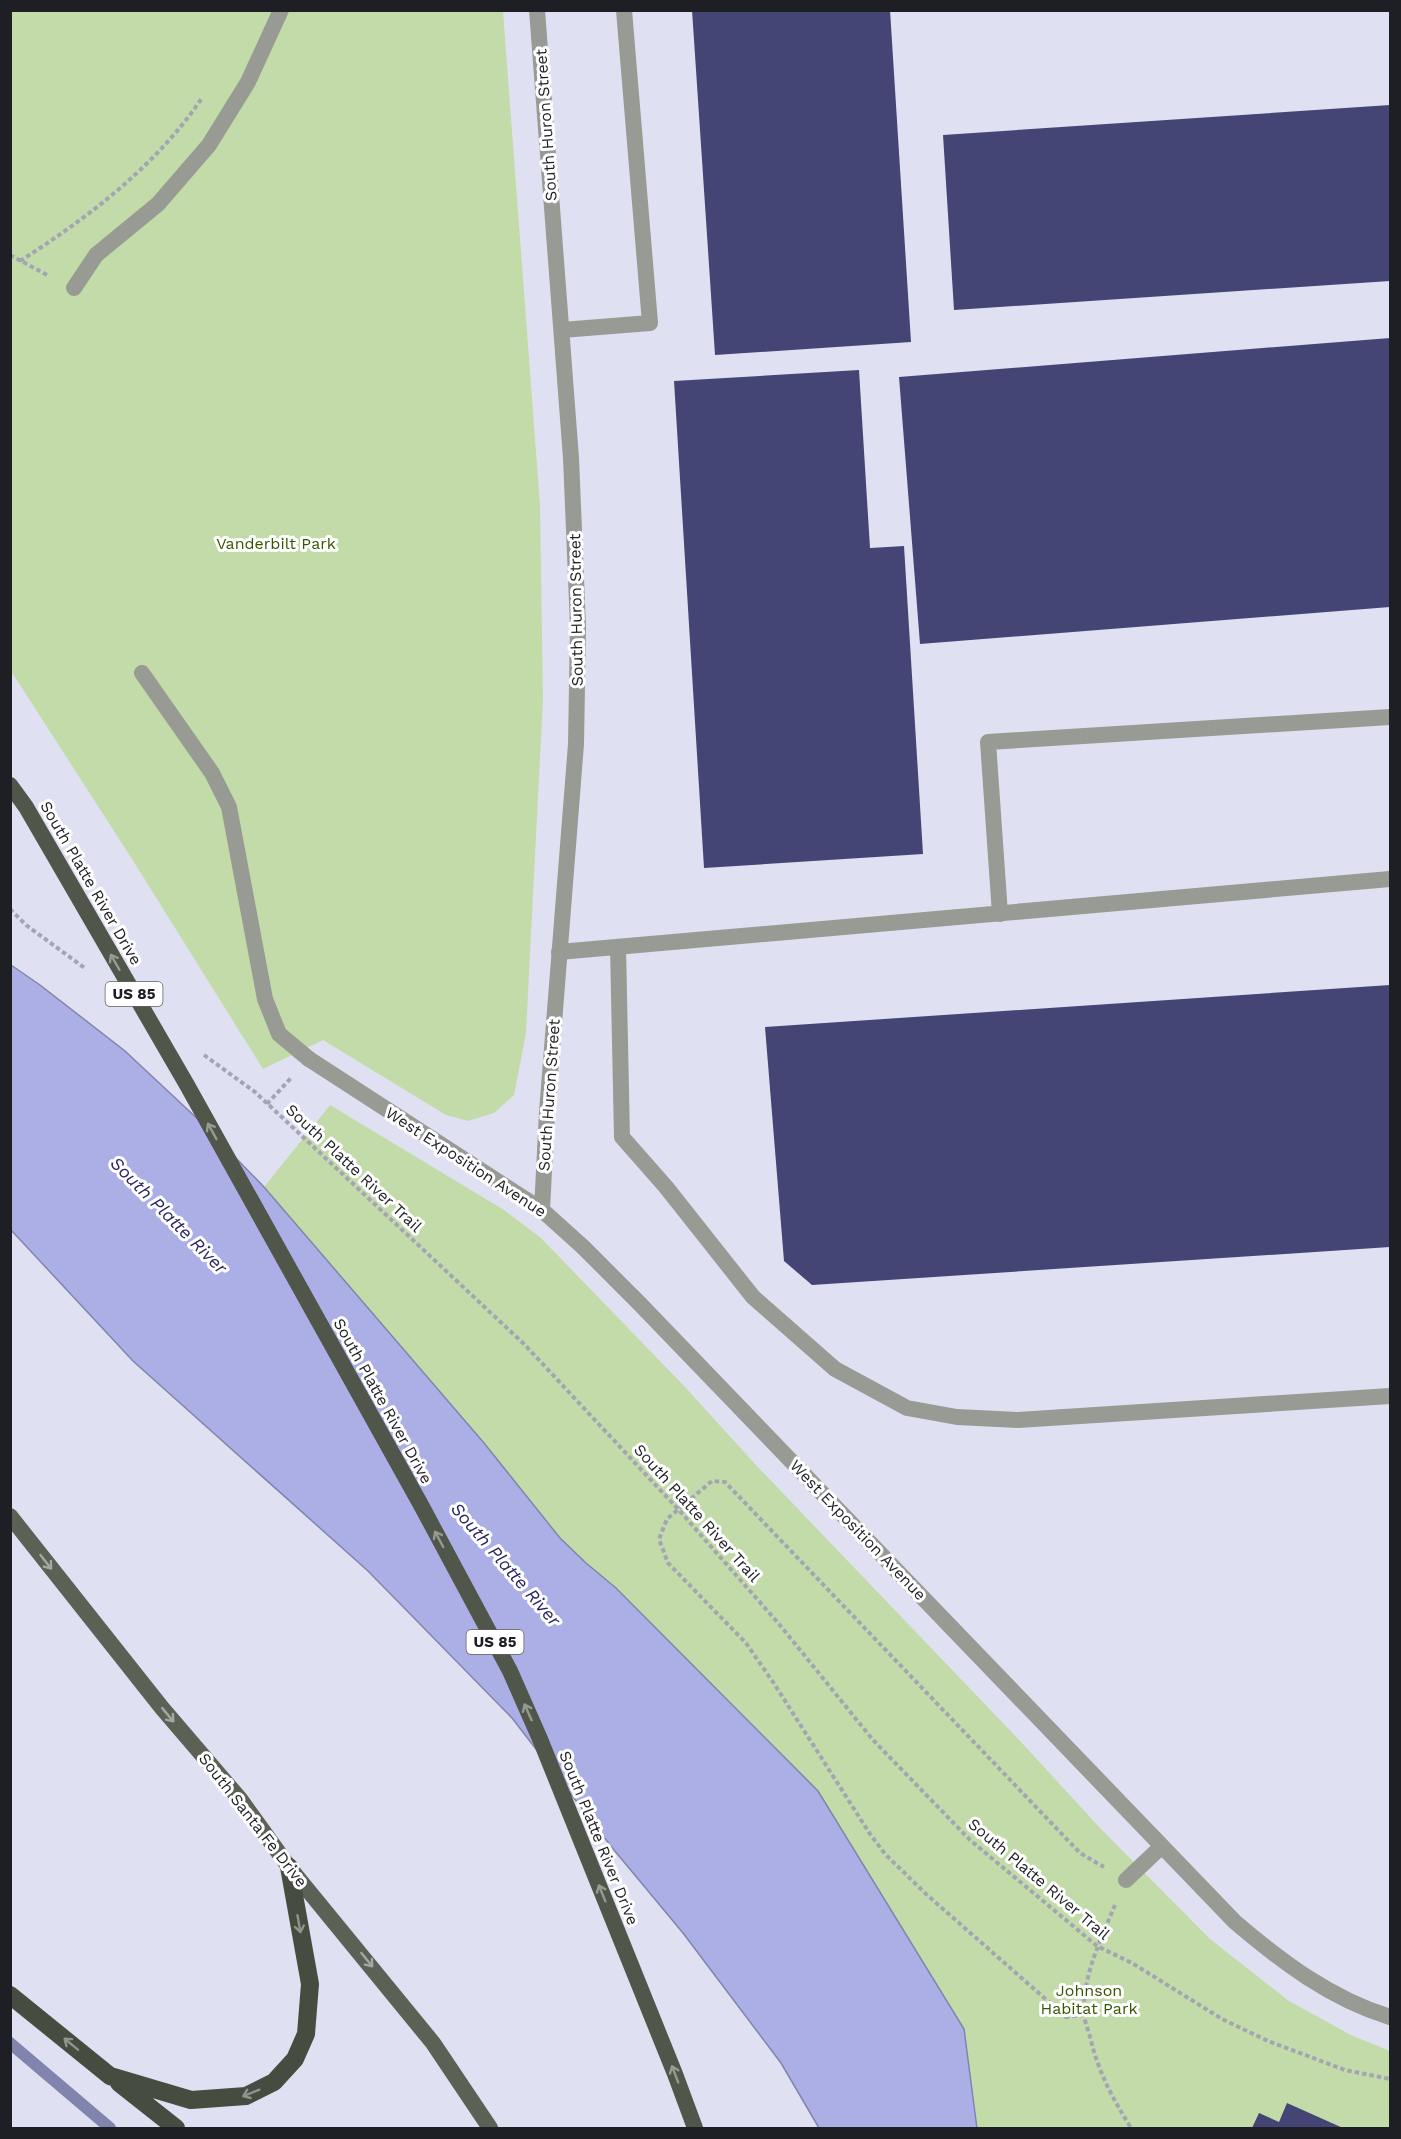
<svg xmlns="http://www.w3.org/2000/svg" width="1401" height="2139" viewBox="0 0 1401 2139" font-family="'Work Sans',sans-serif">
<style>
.green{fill:#c3dba9}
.water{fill:#abafe6;stroke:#8184ac;stroke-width:1.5}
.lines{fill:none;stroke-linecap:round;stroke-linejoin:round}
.stream{stroke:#8184ac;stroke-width:12}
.building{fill:#444575}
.path{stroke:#a4a5b3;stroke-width:4;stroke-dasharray:4.5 3;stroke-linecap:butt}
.service{stroke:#989b94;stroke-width:16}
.minor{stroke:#989b94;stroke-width:16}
.primary{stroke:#5b6155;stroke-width:16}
.trunk{stroke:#50564a;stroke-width:16}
.motorway{stroke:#464c3f;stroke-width:18}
.oneway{stroke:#969a92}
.oneway2{stroke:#a5a8a2}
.oneway3{stroke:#90948c}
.labels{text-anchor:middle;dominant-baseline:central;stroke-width:6;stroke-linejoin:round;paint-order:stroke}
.shield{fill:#fff;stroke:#626266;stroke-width:1.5}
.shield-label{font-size:15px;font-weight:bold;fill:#1e1e25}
.street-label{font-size:16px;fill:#1e1e25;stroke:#fff}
.park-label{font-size:16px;fill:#395500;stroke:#fff}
.water-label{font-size:18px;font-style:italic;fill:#292565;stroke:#fff}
</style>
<rect width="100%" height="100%" fill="#dfe1f2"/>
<path class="green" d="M 10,11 L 503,11 L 540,505 L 543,699 L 526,1033 L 514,1095 L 494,1113 L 468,1121 L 446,1115 L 323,1040 L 263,1069 L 132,859 L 11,671 Z
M 330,1105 L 504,1210 L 541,1238 L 686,1388 L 755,1464 L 1022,1743 L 1100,1828 L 1210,1939 L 1289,2001 L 1351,2035 L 1390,2051 L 1390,2128 L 978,2128 L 964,2029 L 586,1563 L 560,1538 L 484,1443 L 264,1187 Z"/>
<path class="water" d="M 11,965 L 40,985 L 125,1051 L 202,1123 L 264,1187 L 484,1443 L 560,1538 L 586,1563 L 616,1588 L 818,1791 L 964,2029 L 977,2128 L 819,2128 L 781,2063 L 683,1933 L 614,1850 L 512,1718 L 368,1571 L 133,1361 L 11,1230 Z"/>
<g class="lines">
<path class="stream" d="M 10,2043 L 110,2128"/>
</g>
<path class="building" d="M 692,10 L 890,10 L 911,342 L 715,355 Z
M 1390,105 L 1390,281 L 954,310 L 943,135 Z
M 1390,338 L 1390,607 L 920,644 L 899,377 Z
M 859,370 L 870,548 L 904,546 L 923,854 L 704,868 L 674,381 Z
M 1390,985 L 1390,1247 L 812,1285 L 784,1261 L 765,1027 Z
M 1287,2103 L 1343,2128 L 1252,2128 L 1259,2113 L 1279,2122 Z"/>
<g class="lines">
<path class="path" d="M 10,255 L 49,276
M 20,261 C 89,217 156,166 202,98
M 10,909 L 26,925 L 86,969
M 204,1055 L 255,1092 L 524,1344 L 678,1509 L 779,1624 L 873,1740 L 970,1840 L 1097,1946 L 1132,1963 L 1222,2019 L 1268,2041 L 1345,2070 L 1390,2079
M 267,1104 L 291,1078
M 1115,1905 C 1101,1939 1082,1977 1084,2015 C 1085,2022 1088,2030 1090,2037 C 1099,2074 1112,2097 1131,2128
M 1084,2015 L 1066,2017 L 926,1894 L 885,1854 L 870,1834 L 773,1682 L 746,1643 L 668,1563 L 659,1539 L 667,1519 L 712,1481 L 725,1482 L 1080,1853 L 1104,1867"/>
<path class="service" d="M 74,288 L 96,255 L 158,204 L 209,145 L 248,82 L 281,10
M 562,330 L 650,323 L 624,10
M 142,673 L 212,773 L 229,807 L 265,999 L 279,1034 L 309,1059
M 1000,914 L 988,742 L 1390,717
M 618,947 L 622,1137 L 666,1187 L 753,1297 L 835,1369 L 907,1408 L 957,1417 L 1018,1420 L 1390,1396
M 559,952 L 1390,879"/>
<path class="minor" d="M 537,10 L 571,458 L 578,626 L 576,744 L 547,1112 L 542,1210
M 309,1059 L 542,1210 L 583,1247 L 639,1303 L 1235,1922 C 1282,1962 1331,1999 1390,2017
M 1126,1880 L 1162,1846"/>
<path class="primary" d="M 10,1516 L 162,1708 L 240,1799 L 289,1867 L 433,2043 L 490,2128"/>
<path class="trunk" d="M 10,785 L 26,807 L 187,1085 L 421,1505 L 510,1671 L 540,1739 L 675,2074 L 695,2128"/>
<path class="motorway" d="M 10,1995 L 110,2076 L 191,2100 L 246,2096 L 274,2082 L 295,2059 L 306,2034 L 310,1984 L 289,1867
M 119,2083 L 176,2128"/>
</g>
<defs><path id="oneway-shaft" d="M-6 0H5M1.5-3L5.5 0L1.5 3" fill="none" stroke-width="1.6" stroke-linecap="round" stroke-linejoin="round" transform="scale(1.5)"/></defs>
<g class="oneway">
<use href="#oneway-shaft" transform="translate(115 962) rotate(-120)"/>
<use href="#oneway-shaft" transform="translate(212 1131) rotate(-119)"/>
<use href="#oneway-shaft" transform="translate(439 1539) rotate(-118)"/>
<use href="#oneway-shaft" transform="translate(528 1712) rotate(-114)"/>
<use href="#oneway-shaft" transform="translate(602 1893) rotate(-112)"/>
<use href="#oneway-shaft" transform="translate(675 2074) rotate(-111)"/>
</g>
<g class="oneway2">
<use href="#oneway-shaft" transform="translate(46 1562) rotate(52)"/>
<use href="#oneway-shaft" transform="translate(168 1715) rotate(50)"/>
<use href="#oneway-shaft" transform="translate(367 1960) rotate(51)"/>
</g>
<g class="oneway3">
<use href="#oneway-shaft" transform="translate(299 1924) rotate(80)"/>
<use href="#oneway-shaft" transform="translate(71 2044) rotate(-141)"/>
<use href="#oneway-shaft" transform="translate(251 2093) rotate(158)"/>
</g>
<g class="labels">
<g class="shield">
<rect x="105.5" y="982" width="57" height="24" rx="4.5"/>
<rect x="466.5" y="1630" width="57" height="24" rx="4.5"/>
</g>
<g class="shield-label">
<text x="134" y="994">US 85</text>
<text x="495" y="1642">US 85</text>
</g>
<g class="street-label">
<text transform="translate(546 125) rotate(-94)">South Huron Street</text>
<text transform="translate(576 610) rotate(-91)">South Huron Street</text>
<text transform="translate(91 883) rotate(60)">South Platte River Drive</text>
<text transform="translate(549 1095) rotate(-86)">South Huron Street</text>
<text transform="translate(466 1162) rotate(33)">West Exposition Avenue</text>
<text transform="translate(354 1168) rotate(43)">South Platte River Trail</text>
<text transform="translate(383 1401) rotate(61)">South Platte River Drive</text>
<text transform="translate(697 1513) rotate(48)">South Platte River Trail</text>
<text transform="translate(858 1530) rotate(46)">West Exposition Avenue</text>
<text transform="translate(253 1820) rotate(52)">South Santa Fe Drive</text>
<text transform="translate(599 1838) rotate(68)">South Platte River Drive</text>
<text transform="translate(1039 1879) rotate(40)">South Platte River Trail</text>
</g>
<g class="park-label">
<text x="276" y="543">Vanderbilt Park</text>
<text x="1089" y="1990">Johnson<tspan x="1089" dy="18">Habitat Park</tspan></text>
</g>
<g class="water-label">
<text transform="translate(169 1215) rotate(45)">South Platte River</text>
<text transform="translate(506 1564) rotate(49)">South Platte River</text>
</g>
</g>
<rect width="1401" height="2139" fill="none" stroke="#1e1e25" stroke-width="24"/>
</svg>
